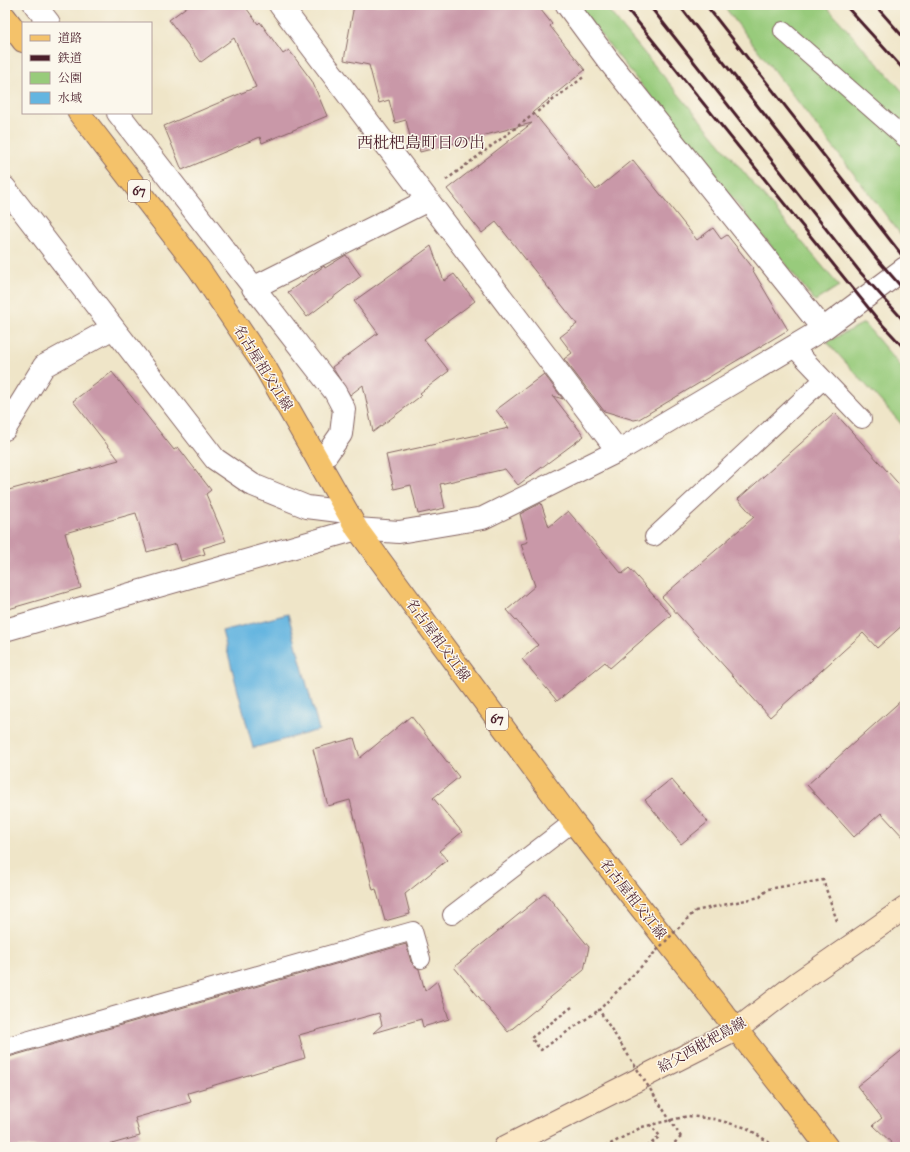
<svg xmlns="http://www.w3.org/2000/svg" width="910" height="1152" viewBox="0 0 910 1152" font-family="'IM FELL Great Primer','Noto Serif JP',serif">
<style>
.green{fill:#98cb7b;stroke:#717553}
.water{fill:#65b5e0;stroke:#586a86}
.building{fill:#c998a8}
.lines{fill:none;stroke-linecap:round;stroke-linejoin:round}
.lane-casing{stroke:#846462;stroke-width:20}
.street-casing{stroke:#846462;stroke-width:24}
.secondary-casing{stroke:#846462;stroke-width:24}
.primary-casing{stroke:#846462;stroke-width:24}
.path{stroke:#846462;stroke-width:2.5;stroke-dasharray:3 3;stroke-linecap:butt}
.lane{stroke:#fff;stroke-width:18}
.street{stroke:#fff;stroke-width:22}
.secondary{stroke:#fbe7c3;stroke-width:22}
.primary{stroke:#f4c26a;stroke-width:22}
.rail{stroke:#4a1f2b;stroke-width:3}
.path-bridge{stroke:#846462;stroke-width:2.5;stroke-dasharray:3 3;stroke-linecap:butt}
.labels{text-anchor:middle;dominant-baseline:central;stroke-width:3;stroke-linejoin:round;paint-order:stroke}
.shield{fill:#fbf7ec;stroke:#7f6065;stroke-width:1}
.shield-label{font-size:13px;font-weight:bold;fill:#4a1f2b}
.street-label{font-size:14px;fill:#4a1f2b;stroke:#fbf7ec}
.quarter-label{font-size:16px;fill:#4a1f2b;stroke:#fbf7ec}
</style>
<rect width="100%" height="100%" fill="#fbf7ec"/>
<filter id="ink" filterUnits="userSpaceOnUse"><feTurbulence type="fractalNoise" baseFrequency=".025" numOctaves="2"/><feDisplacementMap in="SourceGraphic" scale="8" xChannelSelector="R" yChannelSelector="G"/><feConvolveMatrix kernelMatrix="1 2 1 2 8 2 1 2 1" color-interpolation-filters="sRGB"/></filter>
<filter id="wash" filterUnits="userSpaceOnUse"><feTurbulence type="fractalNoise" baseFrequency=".012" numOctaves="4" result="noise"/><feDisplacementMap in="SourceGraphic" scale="16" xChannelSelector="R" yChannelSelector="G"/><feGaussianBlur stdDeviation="0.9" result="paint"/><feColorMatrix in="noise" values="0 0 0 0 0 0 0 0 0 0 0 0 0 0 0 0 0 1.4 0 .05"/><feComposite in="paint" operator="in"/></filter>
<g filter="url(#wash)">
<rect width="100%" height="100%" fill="#efe5c8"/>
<path class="green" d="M 577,5 L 604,5 L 839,286 L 815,301 Z
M 723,5 L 825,5 L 905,94 L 905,240 Z
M 864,323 L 905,371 L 905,428 L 827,342 Z"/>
<path class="water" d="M 288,614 L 319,730 L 253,748 L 222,631 Z"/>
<g id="blocks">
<path class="building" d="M 189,5 L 244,5 L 258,24 L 260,22 L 283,54 L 289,50 L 312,81 L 327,116 L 262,143 L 260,137 L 182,170 L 164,126 L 256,87 L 234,38 L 201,62 L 169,20 Z
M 354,5 L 537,5 L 552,24 L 550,26 L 585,70 L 533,112 L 596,190 L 633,160 L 697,240 L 713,228 L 721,239 L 727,235 L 753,268 L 752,269 L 788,330 L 639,419 L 634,420 L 604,411 L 564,359 L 572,353 L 560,337 L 577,324 L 496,222 L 482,233 L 447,189 L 532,123 L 420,152 L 418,144 L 412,145 L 406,120 L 395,123 L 389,100 L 379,103 L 369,65 L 344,60 Z
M 431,246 L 444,281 L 454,274 L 475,301 L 424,339 L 449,371 L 420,393 L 422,395 L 373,432 L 363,385 L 350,395 L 332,367 L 378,333 L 354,301 Z
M 346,255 L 361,276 L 307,317 L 288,292 L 320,269 L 324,266 L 325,268 Z
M 112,372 L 174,450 L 178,447 L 211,490 L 206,494 L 226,541 L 203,548 L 205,554 L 181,561 L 176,544 L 147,552 L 136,513 L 65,533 L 81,588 L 5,610 L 5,491 L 119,460 L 73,401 Z
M 544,374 L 563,399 L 553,396 L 584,436 L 518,485 L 505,469 L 440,484 L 445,508 L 418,514 L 411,485 L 394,489 L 386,455 L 509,428 L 496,410 Z
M 835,413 L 905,491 L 905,623 L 877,648 L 863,633 L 770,717 L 662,597 L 754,517 L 738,499 Z
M 541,503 L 549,527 L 568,511 L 622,574 L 629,568 L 671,615 L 610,668 L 605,662 L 557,701 L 522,659 L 538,645 L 507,610 L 535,586 L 521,544 L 528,542 L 520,514 Z
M 905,697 L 905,839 L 881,813 L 854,837 L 807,785 Z
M 411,716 L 459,777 L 433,798 L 462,832 L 439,851 L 447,860 L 405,894 L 410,914 L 385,921 L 376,889 L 373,890 L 350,800 L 328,806 L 313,749 L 354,738 L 360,758 Z
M 671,779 L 708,822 L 681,844 L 645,800 Z
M 545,893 L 589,947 L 584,970 L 508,1032 L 454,967 Z
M 406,944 L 411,962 L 419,969 L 425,991 L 437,981 L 449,1019 L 423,1027 L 421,1019 L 373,1033 L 382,1025 L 379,1013 L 299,1035 L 305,1058 L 188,1093 L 191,1102 L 135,1118 L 140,1136 L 101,1147 L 5,1147 L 5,1058 Z
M 905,1048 L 905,1147 L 896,1147 L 873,1125 L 882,1118 L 857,1086 Z"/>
</g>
</g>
<g filter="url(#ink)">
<use href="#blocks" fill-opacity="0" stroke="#846462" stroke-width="1"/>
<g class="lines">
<defs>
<path id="lane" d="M 783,31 L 905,138
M 793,347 L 862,419
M 654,537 L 824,379
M 452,915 L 573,822
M 5,1047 L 413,931 L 421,959"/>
<path id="street" d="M 35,5 L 49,23
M 280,5 L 618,451
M 567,5 L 607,59 L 823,329
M 118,113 L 335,392 L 344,409 L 341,434 L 320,464
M 5,188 L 215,459 L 253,485 L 307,507 L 347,512
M 253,288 L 428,200
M 5,429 L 44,366 L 113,328
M 5,630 L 357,529 L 399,532 L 483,518 L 618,451 L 823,329 L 905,268"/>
<path id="secondary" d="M 505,1147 L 736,1030 L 797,983 L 905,908"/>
<path id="primary" d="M 5,17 L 23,41
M 79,113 L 199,269 L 265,367 L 357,529 L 573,822 L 788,1095 L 827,1147"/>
</defs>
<use href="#lane" class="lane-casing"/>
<use href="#street" class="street-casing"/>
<use href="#secondary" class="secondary-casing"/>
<use href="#primary" class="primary-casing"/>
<path class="path" d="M 446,180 L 585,76
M 695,911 L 760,897 L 768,889 L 823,880 L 837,921
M 572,1007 L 531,1038 L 541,1050 L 599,1010
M 605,1147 L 642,1127 L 688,1116 L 714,1119 L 747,1128 L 776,1147
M 647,1147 L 660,1136 L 650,1125
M 670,1147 L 681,1137"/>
<use href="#lane" class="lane"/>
<use href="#street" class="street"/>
<use href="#secondary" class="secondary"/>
<use href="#primary" class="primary"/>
<path class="rail" d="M 624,5 L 879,321 L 905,349
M 649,5 L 860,272 L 905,322
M 679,5 L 877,259 L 905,291
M 706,5 L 905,259
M 845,5 L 905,71
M 875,5 L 905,39"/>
<path class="path-bridge" d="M 681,1137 L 599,1010 L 695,911"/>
</g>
</g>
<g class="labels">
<g class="shield">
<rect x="128" y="180" width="22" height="22" rx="3"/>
<rect x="486" y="708" width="22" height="22" rx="3"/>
</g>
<g class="shield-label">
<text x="139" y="191">67</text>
<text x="497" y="719">67</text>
</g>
<g class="street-label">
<text transform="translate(263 368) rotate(58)">名古屋祖父江線</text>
<text transform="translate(438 640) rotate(54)">名古屋祖父江線</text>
<text transform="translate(633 899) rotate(52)">名古屋祖父江線</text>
<text transform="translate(702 1045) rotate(-29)">給父西枇杷島線</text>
</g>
<g class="quarter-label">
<text x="421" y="142">西枇杷島町日の出</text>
</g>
</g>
<rect width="910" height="1152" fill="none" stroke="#fbf7ec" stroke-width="20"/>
<rect x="22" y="22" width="130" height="92" fill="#fbf7ec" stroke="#b4a19f"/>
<rect x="30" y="35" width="20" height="6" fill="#f4c26a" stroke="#b4a19f"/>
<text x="58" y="42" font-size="12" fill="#4a1f2b">道路</text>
<rect x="30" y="55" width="20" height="6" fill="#4a1f2b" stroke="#b4a19f"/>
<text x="58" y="62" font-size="12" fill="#4a1f2b">鉄道</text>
<rect x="30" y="72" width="20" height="12" fill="#98cb7b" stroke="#b4a19f"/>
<text x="58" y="82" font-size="12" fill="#4a1f2b">公園</text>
<rect x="30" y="92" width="20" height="12" fill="#65b5e0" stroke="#b4a19f"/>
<text x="58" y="102" font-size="12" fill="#4a1f2b">水域</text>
</svg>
